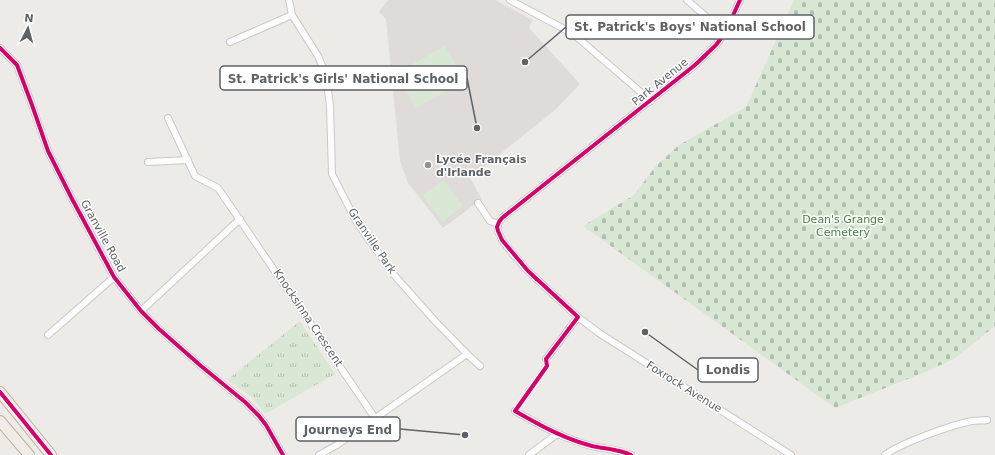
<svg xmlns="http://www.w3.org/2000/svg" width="995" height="455" viewBox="0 0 995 455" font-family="'DejaVu Sans',sans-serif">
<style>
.education{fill:#dedbd8}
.grass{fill:url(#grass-tufts)}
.cemetery{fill:url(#cemetery-stones)}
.pitch{fill:#d9e7d5}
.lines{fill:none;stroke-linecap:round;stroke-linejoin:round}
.minor-casing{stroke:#c9c9c8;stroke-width:8}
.trunk-casing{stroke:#c2b098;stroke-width:12}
.minor{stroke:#fcfcfc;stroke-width:6}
.trunk{stroke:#f1ede6;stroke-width:10}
.cycleway-casing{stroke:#fff;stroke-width:6}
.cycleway{stroke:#d6006c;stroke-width:4}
.poi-dot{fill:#909293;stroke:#fff;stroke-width:1.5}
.labels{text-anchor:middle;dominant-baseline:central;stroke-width:3;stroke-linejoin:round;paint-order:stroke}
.street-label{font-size:11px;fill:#5e6265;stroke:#fff}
.poi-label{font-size:11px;font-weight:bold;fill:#5e6265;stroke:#fff;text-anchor:start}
.park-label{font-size:11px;fill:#42853d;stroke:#fff}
.leader{fill:none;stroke:#5e6265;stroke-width:1.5}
.callout-dot{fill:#5e6265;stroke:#fff;stroke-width:1.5}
.callout{fill:#fff;stroke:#5e6265;stroke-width:1.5}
.callout-label{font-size:12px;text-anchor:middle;font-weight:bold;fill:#5e6265}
</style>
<defs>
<pattern id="grass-tufts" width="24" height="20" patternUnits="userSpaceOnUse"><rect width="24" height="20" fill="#d9e7d5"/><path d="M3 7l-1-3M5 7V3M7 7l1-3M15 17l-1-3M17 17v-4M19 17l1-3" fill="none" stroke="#b3bfb0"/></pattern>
<pattern id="cemetery-stones" width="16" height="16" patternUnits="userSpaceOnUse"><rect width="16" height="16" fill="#d9e7d5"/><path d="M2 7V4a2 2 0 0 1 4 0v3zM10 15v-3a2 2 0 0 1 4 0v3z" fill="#b3bfb0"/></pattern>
</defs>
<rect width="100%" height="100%" fill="#edebe8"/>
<path class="education" d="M 388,0 L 495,0 L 533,20 L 529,28 L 580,84 L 555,110 L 470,178 L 482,199 L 443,228 L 408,183 L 400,161 L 386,19 L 379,12 Z"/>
<path class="grass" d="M 300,321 L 335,374 L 265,414 L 253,398 L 227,380 Z"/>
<path class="cemetery" d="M 794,0 L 995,0 L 995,326 L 954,359 L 923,373 L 835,408 L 583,226 L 634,195 L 655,167 L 679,145 L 746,107 Z"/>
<path class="pitch" d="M 445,46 L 465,81 L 416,108 L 396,73 Z
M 444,180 L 453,193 L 432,208 L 422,195 Z
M 453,193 L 463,206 L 442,222 L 432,208 Z"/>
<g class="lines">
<defs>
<path id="minor" d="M 289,0 L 292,15 L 318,56 L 326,75 L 330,106 L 332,174 L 356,221 L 394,275 L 435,321 L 467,354 L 480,366
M 510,0 L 566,30 L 578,38 L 651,101
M 687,0 L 725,33
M 740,0 L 725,33 L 716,45 L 695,65 L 502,218 L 498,224 L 498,231 L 502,240 L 512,253 L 528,271 L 578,317 L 599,333 L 791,455
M 230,42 L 292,15
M 0,48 L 17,65 L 32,105 L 48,151 L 71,197 L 114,277 L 141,311 L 159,329 L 201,366 L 245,402 L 259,416 L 266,425 L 283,455
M 168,118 L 195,176 L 218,188 L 375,418
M 148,162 L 188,160
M 478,203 L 490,221 L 498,224
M 141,311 L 240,219
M 48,335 L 114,277
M 546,359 L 578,317
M 515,411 C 540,425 564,439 592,446 C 605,449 618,449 631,455
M 319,455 L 337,445 L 467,354
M 529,455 L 557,434
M 885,455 C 901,443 951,425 972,421 C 977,420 982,421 987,420"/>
<path id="trunk" d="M 0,392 L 51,455
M 0,421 L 29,455"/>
</defs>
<use href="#minor" class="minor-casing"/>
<use href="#trunk" class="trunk-casing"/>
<use href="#minor" class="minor"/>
<use href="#trunk" class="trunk"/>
<defs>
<path id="cycleway" d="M 0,48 L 17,65 L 32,105 L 48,151 L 71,197 L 114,277 L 141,311 L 159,329 L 201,366 L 245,402 L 259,416 L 266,425 L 283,455
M 0,392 L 51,455
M 631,455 C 618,449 605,449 592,446 C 564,439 540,425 515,411 L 547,366 L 546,359 L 578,317 L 528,271 L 502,240 L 498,231 L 497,227 L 499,222 L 502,218 L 695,65 L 716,45 L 725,33 L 740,0"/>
</defs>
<use href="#cycleway" class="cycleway-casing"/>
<use href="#cycleway" class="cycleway"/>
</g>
<circle class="poi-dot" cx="428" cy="165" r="4"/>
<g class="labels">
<g class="street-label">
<text transform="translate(660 82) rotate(-39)">Park Avenue</text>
<text transform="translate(103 236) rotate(61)">Granville Road</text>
<text transform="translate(372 241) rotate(56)">Granville Park</text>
<text transform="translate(308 318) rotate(56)">Knocksinna Crescent</text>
<text transform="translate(684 387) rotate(32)">Foxrock Avenue</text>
</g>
<g class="poi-label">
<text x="436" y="159">Lycée Français<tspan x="436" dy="13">d'Irlande</tspan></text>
</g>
<g class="park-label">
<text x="843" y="219">Dean's Grange<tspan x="843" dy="13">Cemetery</tspan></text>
</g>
</g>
<path class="leader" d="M525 62L566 27M477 128L467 78M645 332L698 370M465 435L400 429"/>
<g class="callout-dot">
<circle cx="525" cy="62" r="4"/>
<circle cx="477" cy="128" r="4"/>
<circle cx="645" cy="332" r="4"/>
<circle cx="465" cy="435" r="4"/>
</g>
<g class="callout">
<rect x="566" y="15" width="248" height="24" rx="4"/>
<rect x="220" y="66" width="247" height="24" rx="4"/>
<rect x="698" y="358" width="60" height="24" rx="4"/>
<rect x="296" y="417" width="104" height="24" rx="4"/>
</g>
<g class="callout-label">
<text x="690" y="31">St. Patrick's Boys' National School</text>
<text x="343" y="83">St. Patrick's Girls' National School</text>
<text x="728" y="374">Londis</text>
<text x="348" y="434">Journeys End</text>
</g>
<g transform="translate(28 28) rotate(6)" stroke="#ffffff" stroke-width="3" paint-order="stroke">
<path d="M0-3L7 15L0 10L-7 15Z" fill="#5e6265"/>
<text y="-6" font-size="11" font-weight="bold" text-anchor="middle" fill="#5e6265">N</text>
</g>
</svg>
